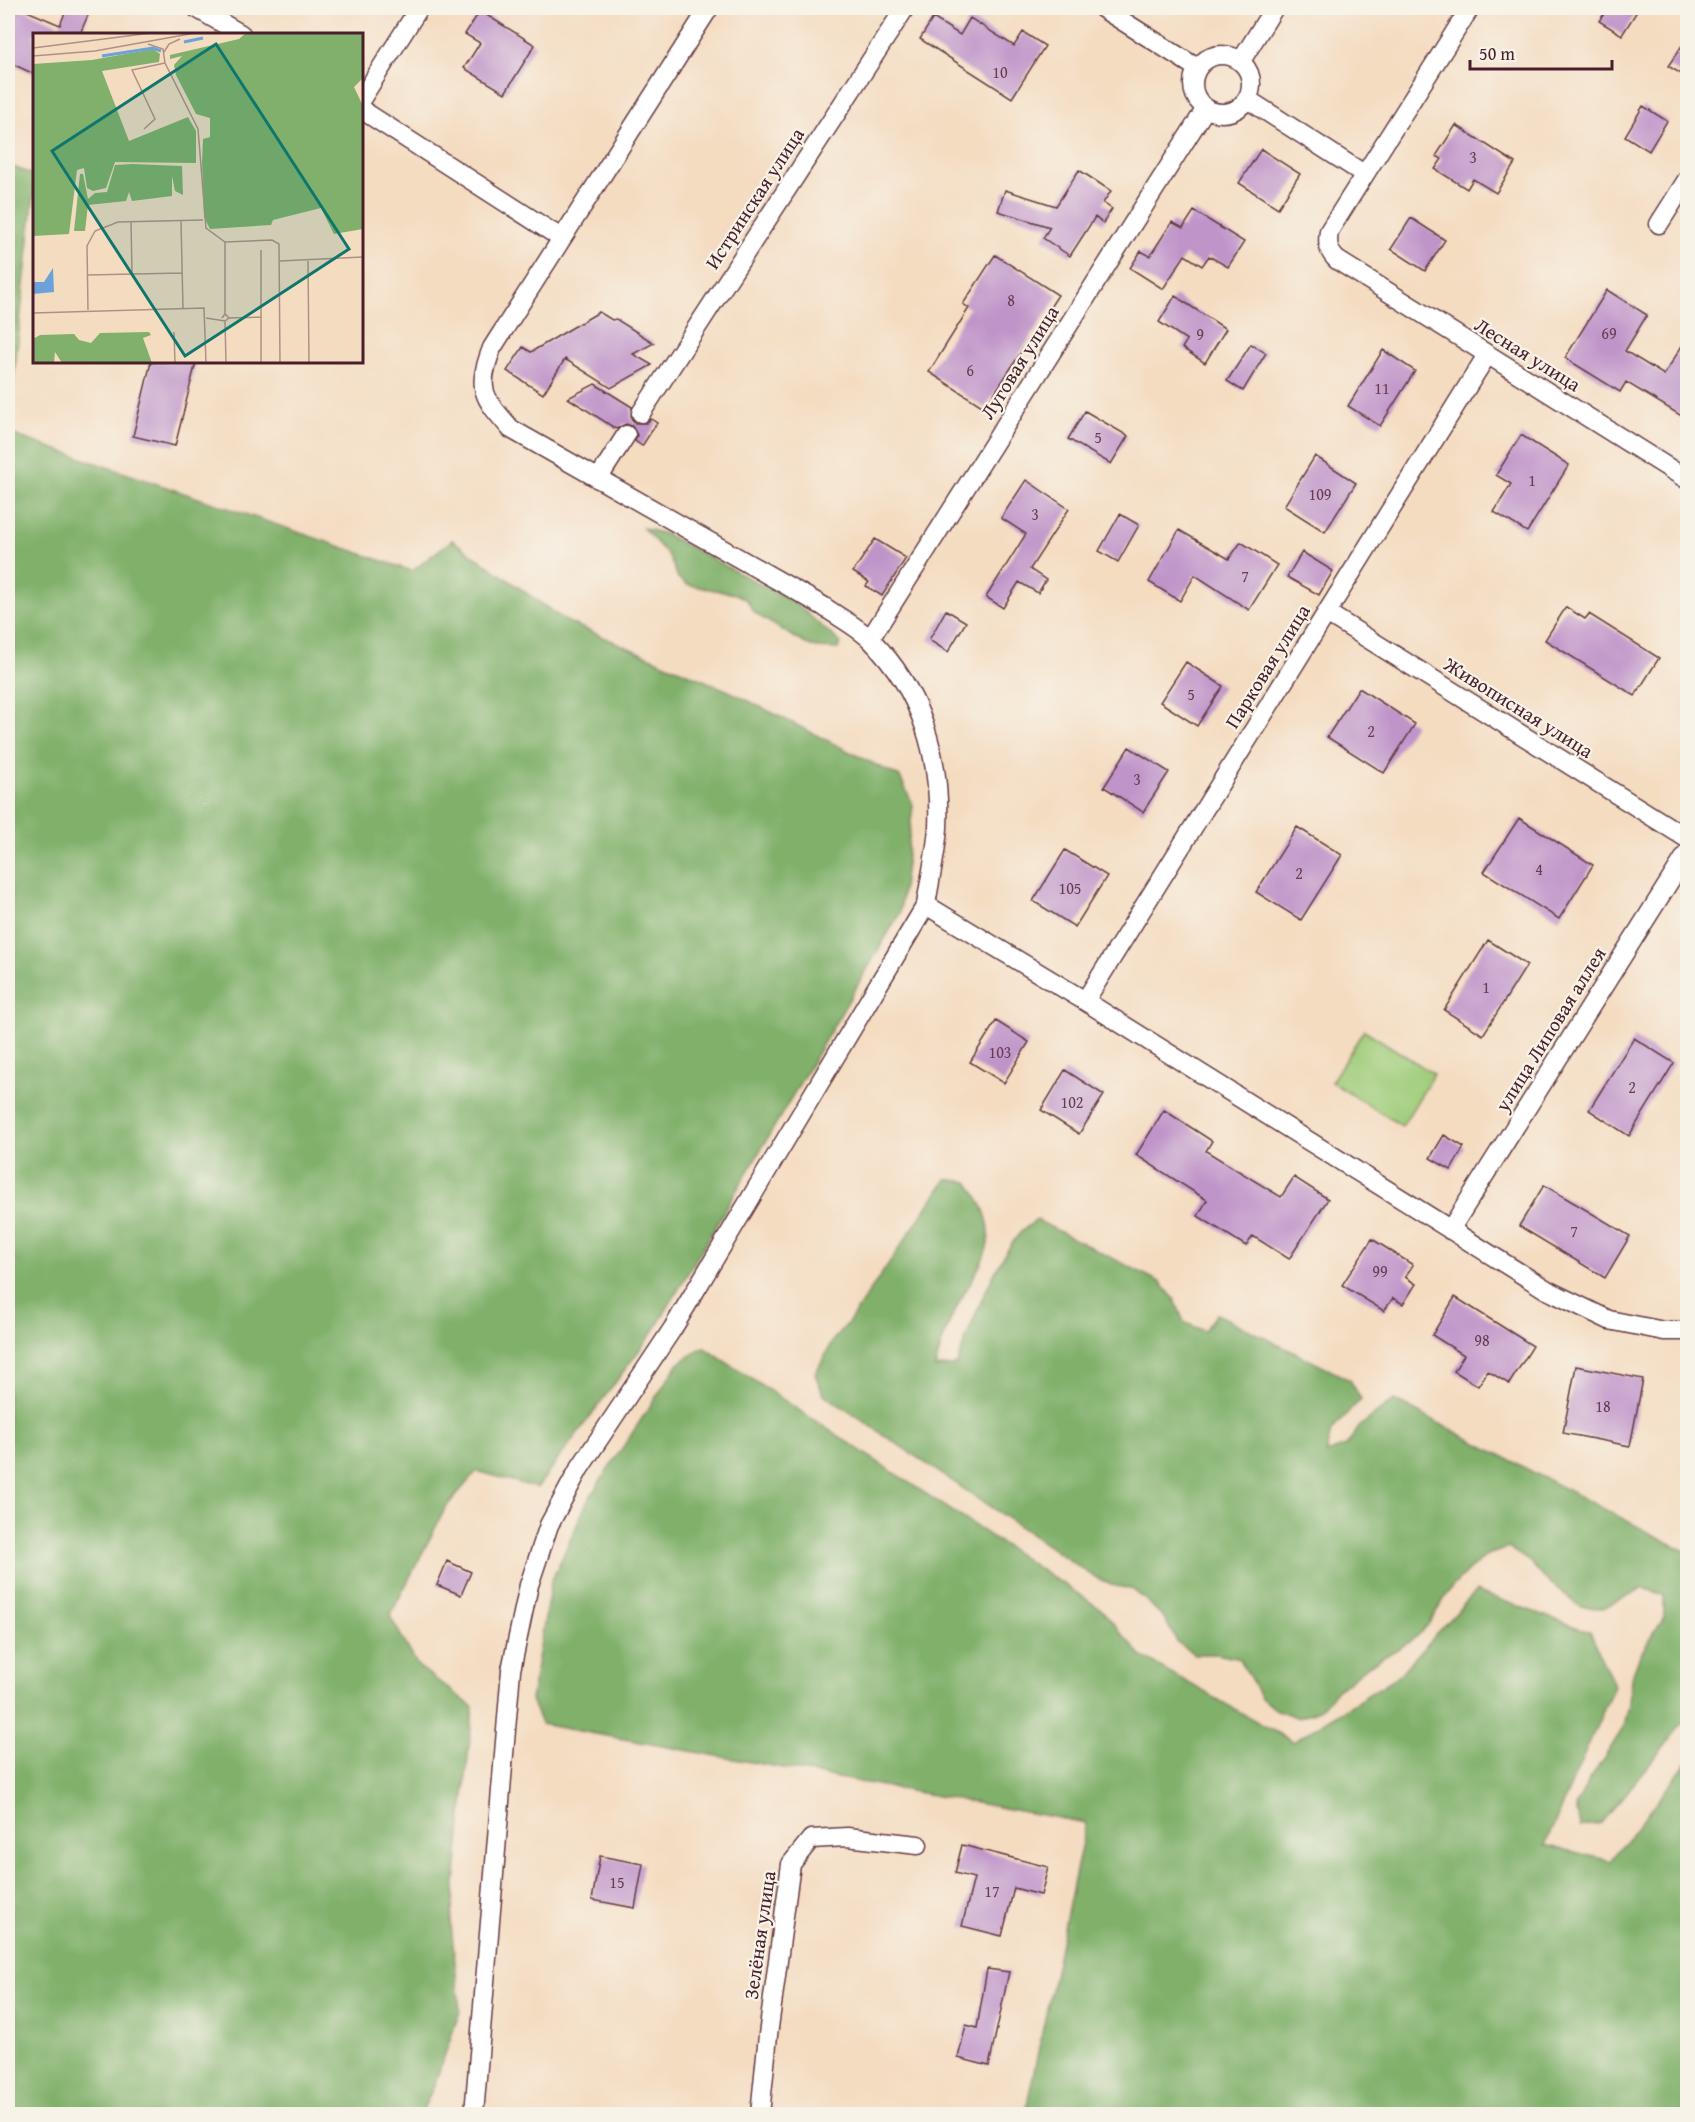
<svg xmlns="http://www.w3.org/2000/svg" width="1695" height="2122" viewBox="0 0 1695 2122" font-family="'Gentium Book Plus',serif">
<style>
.green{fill:#a0cd7b;stroke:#757653;stroke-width:1.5}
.forest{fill:#80b06b;stroke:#65684b;stroke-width:1.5}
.building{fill:#bf94c9}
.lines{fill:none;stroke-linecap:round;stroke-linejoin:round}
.minor-casing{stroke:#643b42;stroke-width:21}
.minor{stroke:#fff;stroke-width:18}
.labels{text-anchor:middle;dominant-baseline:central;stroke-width:4.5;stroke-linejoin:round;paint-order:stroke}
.number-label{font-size:16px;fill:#673c52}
.street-label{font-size:20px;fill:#4a1f2b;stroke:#f7f3e8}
.inset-river{fill:none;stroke:#6ca2d9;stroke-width:3}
.inset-road{fill:none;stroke:#b09085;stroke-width:1.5}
.view{fill:#0f766e;fill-opacity:0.15;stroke:#0f766e;stroke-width:3}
.inset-edge{fill:none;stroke:#4a1f2b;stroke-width:3}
</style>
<rect width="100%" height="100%" fill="#f7f3e8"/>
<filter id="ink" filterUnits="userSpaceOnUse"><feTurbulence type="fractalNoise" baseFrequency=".0167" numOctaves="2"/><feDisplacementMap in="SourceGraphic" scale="12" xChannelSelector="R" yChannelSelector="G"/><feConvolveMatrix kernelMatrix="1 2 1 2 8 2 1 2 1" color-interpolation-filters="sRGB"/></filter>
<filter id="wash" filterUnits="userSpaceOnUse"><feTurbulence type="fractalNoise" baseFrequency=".008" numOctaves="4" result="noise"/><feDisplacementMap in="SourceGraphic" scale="24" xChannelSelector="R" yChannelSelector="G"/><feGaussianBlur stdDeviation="1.35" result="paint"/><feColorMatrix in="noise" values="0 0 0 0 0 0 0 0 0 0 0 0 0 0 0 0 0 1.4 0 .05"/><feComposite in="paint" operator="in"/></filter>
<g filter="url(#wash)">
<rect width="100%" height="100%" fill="#f4dcc1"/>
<path class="green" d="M 1364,1030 L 1434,1074 L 1402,1126 L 1331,1082 Z"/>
<path class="forest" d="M 8,165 L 34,175 L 34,194 L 8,430 Z
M 8,433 L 412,571 L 452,540 L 566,621 L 731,692 L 900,777 L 913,805 L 900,913 L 655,1329 L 537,1488 L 477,1471 L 446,1507 L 390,1616 L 418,1666 L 473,1707 L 451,1924 L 460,2011 L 435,2083 L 421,2114 L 8,2114 Z
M 643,528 L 665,534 L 794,602 L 841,643 L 838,649 L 816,648 L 804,643 L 762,618 L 753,611 L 747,600 L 736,594 L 688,585 L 678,578 L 669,556 Z
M 946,1179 L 968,1182 C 1006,1236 986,1253 959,1303 C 948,1322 940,1347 935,1368 L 957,1365 C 968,1329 995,1263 1019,1234 C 1023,1229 1031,1224 1037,1220 L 1160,1282 L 1175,1300 L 1184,1322 L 1204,1331 L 1217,1314 L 1350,1380 L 1361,1399 L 1331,1431 L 1326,1453 L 1346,1446 L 1360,1426 L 1394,1400 L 1687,1552 L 1687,1718 L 1602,1823 L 1580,1827 L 1576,1805 L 1586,1786 L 1624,1727 L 1629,1704 L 1631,1678 L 1640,1655 L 1664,1617 L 1664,1595 L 1643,1588 L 1603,1608 L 1581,1607 L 1544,1578 L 1529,1561 L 1509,1548 L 1487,1555 L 1468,1571 L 1452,1587 L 1427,1626 L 1410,1642 L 1371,1664 L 1334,1693 L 1319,1710 L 1299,1718 L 1277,1710 L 1261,1698 L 1240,1659 L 1217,1654 L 1194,1654 L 1177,1642 L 1164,1618 L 1149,1603 L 1132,1589 L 1111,1585 L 1093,1576 L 823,1394 L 815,1374 L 834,1339 L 849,1322 Z
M 703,1347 L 1101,1609 L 1141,1656 L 1293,1742 L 1398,1676 L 1476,1591 L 1590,1632 L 1614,1686 L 1545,1845 L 1611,1861 L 1687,1762 L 1687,2114 L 1025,2114 L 1086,1823 L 541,1724 L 531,1700 L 551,1582 L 589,1498 L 678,1364 Z"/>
<g id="blocks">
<path class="building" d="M 8,8 L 20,8 L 60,25 L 67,8 L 91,8 L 80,34 L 81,34 L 34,34 L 34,74 L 8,62 Z
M 1608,8 L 1639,8 L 1622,35 L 1599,21 Z
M 480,11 L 535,45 L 505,93 L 464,68 L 480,43 L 465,34 Z
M 933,18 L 960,35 L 970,18 L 1014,46 L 1023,32 L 1045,46 L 1012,98 L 920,39 Z
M 1688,37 L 1688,78 L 1668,66 Z
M 1643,106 L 1667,121 L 1649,151 L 1625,136 Z
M 1456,125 L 1515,163 L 1496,193 L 1473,179 L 1467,189 L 1435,169 L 1442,159 L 1436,156 Z
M 1261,149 L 1300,174 L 1278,208 L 1239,183 Z
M 1079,170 L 1111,191 L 1103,203 L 1112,209 L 1103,223 L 1095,217 L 1070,256 L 1043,238 L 1050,227 L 998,211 L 1005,190 L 1056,206 Z
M 1194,211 L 1244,242 L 1228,267 L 1209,256 L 1202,266 L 1185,255 L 1163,289 L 1130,268 L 1141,251 L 1150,256 L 1172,222 L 1183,228 Z
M 1411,218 L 1445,240 L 1425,271 L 1391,249 Z
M 995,255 L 1058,295 L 985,408 L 929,372 L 969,308 L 963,304 Z
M 1607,290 L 1647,315 L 1625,351 L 1664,375 L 1688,336 L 1688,420 L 1626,382 L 1620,392 L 1565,358 Z
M 1175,296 L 1226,329 L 1205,363 L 1182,348 L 1187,340 L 1159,322 Z
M 599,312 L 612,320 L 616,319 L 654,343 L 633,354 L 652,365 L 611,388 L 565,359 L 543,394 L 507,371 L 523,347 L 531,352 Z
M 1251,344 L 1266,353 L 1243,391 L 1227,381 Z
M 1383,350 L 1415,371 L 1380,426 L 1348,406 Z
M 151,362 L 196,362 L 175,446 L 133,436 Z
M 595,384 L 632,407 L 631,418 L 635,423 L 646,423 L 651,419 L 657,423 L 642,446 L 635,441 L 637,435 L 632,426 L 626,424 L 616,429 L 568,398 Z
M 1085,411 L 1128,436 L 1111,464 L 1068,439 Z
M 1521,435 L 1569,465 L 1527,532 L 1494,512 L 1511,484 L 1496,475 Z
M 1315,456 L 1356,483 L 1325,532 L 1284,506 Z
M 1026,480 L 1069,509 L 1030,569 L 1046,580 L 1038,593 L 1019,582 L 1003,608 L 986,597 L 1026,534 L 1001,518 Z
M 1120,514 L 1139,525 L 1118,562 L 1099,551 Z
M 1179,530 L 1229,559 L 1241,542 L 1277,565 L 1249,610 L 1195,575 L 1180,601 L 1149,582 Z
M 875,539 L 906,558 L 882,596 L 866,586 L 869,582 L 853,572 Z
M 1302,552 L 1333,571 L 1319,595 L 1287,577 Z
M 1566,607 L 1585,619 L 1589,614 L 1659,658 L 1635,696 L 1545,640 Z
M 946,610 L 966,622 L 948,652 L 929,640 Z
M 1186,662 L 1223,686 L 1197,726 L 1160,702 Z
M 1359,688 L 1415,724 L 1384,773 L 1327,737 Z
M 1129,747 L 1169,772 L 1143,812 L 1104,787 Z
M 1519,818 L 1593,865 L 1559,919 L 1484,872 Z
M 1297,827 L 1342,855 L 1301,920 L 1256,892 Z
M 1065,850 L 1107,876 L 1075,927 L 1033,901 Z
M 1488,940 L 1527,965 L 1483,1035 L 1444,1010 Z
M 996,1021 L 1029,1042 L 1004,1083 L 970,1062 Z
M 1634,1038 L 1674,1063 L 1629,1136 L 1589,1110 Z
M 1065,1070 L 1104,1095 L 1079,1134 L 1041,1110 Z
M 1164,1110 L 1212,1141 L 1206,1151 L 1281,1197 L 1294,1177 L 1328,1199 L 1289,1259 L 1253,1236 L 1246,1246 L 1198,1216 L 1207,1200 L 1136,1155 Z
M 1444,1135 L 1464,1147 L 1451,1170 L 1430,1158 Z
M 1544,1185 L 1630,1236 L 1605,1278 L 1519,1226 Z
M 1372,1239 L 1413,1265 L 1405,1277 L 1416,1284 L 1403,1304 L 1393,1298 L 1384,1311 L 1342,1285 Z
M 1455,1297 L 1533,1346 L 1509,1384 L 1488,1371 L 1478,1386 L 1454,1371 L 1464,1355 L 1432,1335 Z
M 1576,1366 L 1643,1379 L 1630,1446 L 1563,1433 Z
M 447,1561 L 471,1572 L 461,1595 L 437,1585 Z
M 962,1845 L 1048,1867 L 1041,1895 L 1014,1888 L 1002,1936 L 962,1926 L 974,1878 L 955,1873 Z
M 600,1856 L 643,1864 L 635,1908 L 592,1900 Z
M 987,1969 L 1009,1972 L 989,2066 L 958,2058 L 966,2025 L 977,2028 Z"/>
</g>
</g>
<g filter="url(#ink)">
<use href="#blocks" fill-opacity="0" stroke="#643b42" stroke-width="1.5"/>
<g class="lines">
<defs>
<path id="minor" d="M 196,8 L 241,34
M 1102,8 L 1197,68
M 1470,8 L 1329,231 C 1327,244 1328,251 1337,260 L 1688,480
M1193 84a29 29 0 1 1 58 0a29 29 0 1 1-58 0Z
M 1241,61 L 1274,8
M 362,98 L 419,8
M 1247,99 L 1364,174
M 362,110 L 561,238
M 1659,224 L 1688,178
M 641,413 L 905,8
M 598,479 L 626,435
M 1327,613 L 1688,839
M 870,639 L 1206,108
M 926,905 L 1085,1001 L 1547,1290 L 1609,1320 L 1664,1331 L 1688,1331
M 1085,1001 L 1487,355
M 1450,1230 L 1688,852
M 474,2114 L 511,1670 L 529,1585 L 549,1525 L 579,1469 L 673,1328 L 926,905 C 930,879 936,853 938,828 C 941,758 922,691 871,640 C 858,627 838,617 823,606 L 511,429 C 483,397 476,390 492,348 L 709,8
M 760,2114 L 768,2035 L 791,1864 L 811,1839 L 847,1837 L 918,1845"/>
</defs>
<use href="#minor" class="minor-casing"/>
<use href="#minor" class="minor"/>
</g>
</g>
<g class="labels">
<g class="number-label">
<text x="1000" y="72">10</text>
<text x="1473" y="157">3</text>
<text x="1011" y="300">8</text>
<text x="1609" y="333">69</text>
<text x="1200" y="334">9</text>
<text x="970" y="370">6</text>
<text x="1382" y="388">11</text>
<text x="1098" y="437">5</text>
<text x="1532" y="480">1</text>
<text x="1320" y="494">109</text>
<text x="1035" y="514">3</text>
<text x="1245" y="576">7</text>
<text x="1191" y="694">5</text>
<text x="1371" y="731">2</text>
<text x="1137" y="779">3</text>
<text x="1539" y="869">4</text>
<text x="1299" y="873">2</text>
<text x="1070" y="888">105</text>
<text x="1486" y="987">1</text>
<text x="1000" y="1052">103</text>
<text x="1632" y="1087">2</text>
<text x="1072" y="1102">102</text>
<text x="1574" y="1231">7</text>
<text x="1380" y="1271">99</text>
<text x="1482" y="1340">98</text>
<text x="1603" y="1406">18</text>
<text x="617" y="1882">15</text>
<text x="992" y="1891">17</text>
</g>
<g class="street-label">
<text transform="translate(754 198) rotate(-57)">Истринская улица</text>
<text transform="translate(1528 354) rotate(32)">Лесная улица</text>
<text transform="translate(1019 362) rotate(-58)">Луговая улица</text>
<text transform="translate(1267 666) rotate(-58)">Парковая улица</text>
<text transform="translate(1519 707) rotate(32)">Живописная улица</text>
<text transform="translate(1550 1029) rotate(-58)">улица Липовая аллея</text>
<text transform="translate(759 1935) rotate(-82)">Зелёная улица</text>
</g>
</g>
<g transform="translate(33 33)">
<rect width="330" height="330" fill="#f4dcc1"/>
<path d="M 213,0 L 330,0 L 330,45 L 321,54 L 330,73 L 330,196 L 301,201 L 288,175 L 240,187 L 238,192 L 177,196 L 171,184 L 169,129 L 170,106 L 177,104 L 177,85 L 163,81 L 143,42 L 141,32 L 149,23 L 137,26 L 137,22 L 206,6 ZM 120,16 L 127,21 L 126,29 L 69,38 L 96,108 L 155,84 L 163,98 L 163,130 L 82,129 L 73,155 L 60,158 L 54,155 L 51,135 L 44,137 L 36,201 L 0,203 L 0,31 L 59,27 ZM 99,131 L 149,133 L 150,162 L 142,158 L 139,143 L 139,163 L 99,168 L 96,159 L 93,168 L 55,172 L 52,198 L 41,198 L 47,141 L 50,141 L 55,166 L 62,160 L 74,159 L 82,132 ZM 116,299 L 118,302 L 110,305 L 119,330 L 29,330 L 22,319 L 21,330 L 0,330 L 0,306 L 7,302 L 41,301 L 46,307 L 58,310 L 67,300 Z" fill="#80b06b"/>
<path d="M 20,235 L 21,259 L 0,261 L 1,249 L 11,249 Z" fill="#6ca2d9"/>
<path class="inset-river" d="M 151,9 L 170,5M 69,23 L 120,15 L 128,18"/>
<path class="inset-road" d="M 115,11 L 130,16 L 132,30 L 165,96 L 173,195 L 192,209 L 239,207 L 246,211 L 247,330M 0,15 L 118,0M 131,19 L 136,11 L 147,6M 0,23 L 62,18 L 162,0M 111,96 L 122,86 L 99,37 L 132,30M 98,188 L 99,241M 148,188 L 150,275M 192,209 L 192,281M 228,217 L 228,330M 247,228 L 330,224M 275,228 L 276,330M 54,242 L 149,240M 55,277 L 54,213 L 62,198 L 85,189 L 170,187M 0,280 L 171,275 L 173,330M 173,285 L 192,288 L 196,285 L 192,281 L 189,285M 196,285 L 228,284M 192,288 L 193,330M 141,299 L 142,330"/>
<path class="view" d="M 183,11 L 316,216 L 152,323 L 19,118 Z"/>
<rect width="330" height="330" class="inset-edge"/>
</g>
<rect width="1695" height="2122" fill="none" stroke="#f7f3e8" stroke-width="30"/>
<path d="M1470 60v9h142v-9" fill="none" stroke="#4a1f2b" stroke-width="3"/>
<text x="1479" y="60" font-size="18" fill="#4a1f2b" stroke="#f7f3e8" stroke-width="4.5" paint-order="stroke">50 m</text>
</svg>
